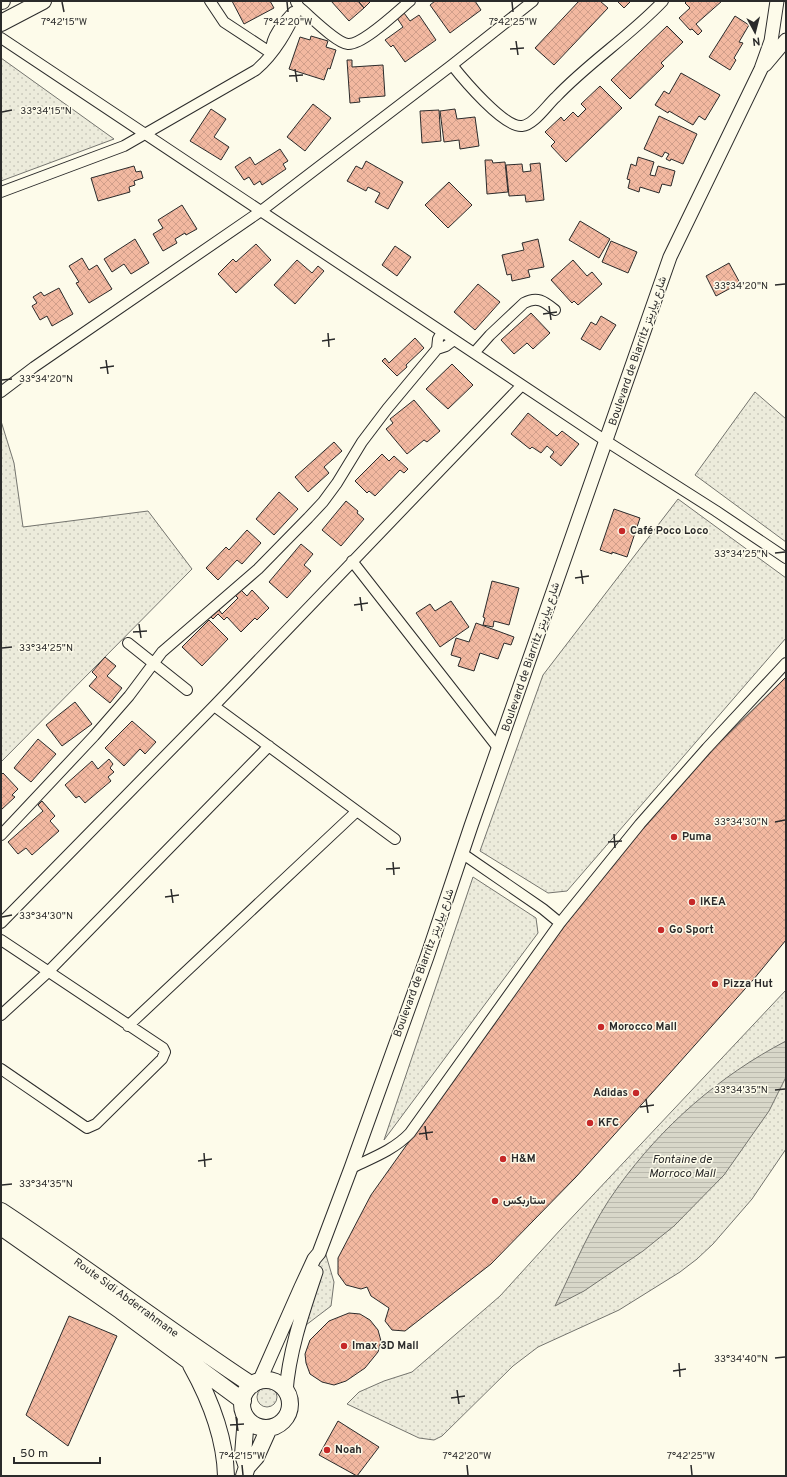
<svg xmlns="http://www.w3.org/2000/svg" width="787" height="1477" viewBox="0 0 787 1477" font-family="Overpass,Vazirmatn,sans-serif">
<style>
.grass{fill:url(#grass-dots);stroke:#74746e}
.water{fill:url(#water-rules);stroke:#74746e}
.building{fill:url(#building-cross-hatch);stroke:#2b2b2b}
.lines{fill:none;stroke-linecap:round;stroke-linejoin:round}
.minor-casing{stroke:#2b2b2b;stroke-width:12}
.tertiary-casing{stroke:#2b2b2b;stroke-width:15}
.primary-casing{stroke:#2b2b2b;stroke-width:18}
.minor{stroke:#fdfbea;stroke-width:10}
.tertiary{stroke:#fdfbea;stroke-width:13}
.primary{stroke:#fdfbea;stroke-width:16}
.ticks{fill:none;stroke:#2b2b2b;stroke-width:1.5}
.poi-dot{fill:#c62828;stroke:#fdfbea;stroke-width:1.5}
.labels{text-anchor:middle;dominant-baseline:central;stroke-width:3;stroke-linejoin:round;paint-order:stroke}
.street-label{font-size:11px;fill:#2b2b2b;stroke:#fdfbea}
.poi-label{font-size:11px;font-weight:bold;fill:#2b2b2b;stroke:#fdfbea;text-anchor:start}
.water-label{font-size:12px;font-style:italic;fill:#2b2b2b;stroke:#fdfbea}
.ticks-label{font-size:10px;text-anchor:middle;fill:#2b2b2b;stroke:#fdfbea;stroke-width:3;stroke-linejoin:round;paint-order:stroke}
</style>
<defs>
<pattern id="grass-dots" width="8" height="8" patternUnits="userSpaceOnUse"><rect width="8" height="8" fill="#ecebdb"/><path d="M2 2h.1M6 6h.1" fill="none" stroke="#cbcabc" stroke-width="1.8" stroke-linecap="round"/></pattern>
<pattern id="water-rules" width="6" height="5" patternUnits="userSpaceOnUse"><rect width="6" height="5" fill="#d8d7c9"/><path d="M0 2.5h6" fill="none" stroke="#bab9ad"/></pattern>
<pattern id="building-cross-hatch" width="8" height="8" patternUnits="userSpaceOnUse"><rect width="8" height="8" fill="#f2b8a0"/><path d="M0 0l8 8M0 8l8-8" fill="none" stroke="#d09e8a"/></pattern>
</defs>
<rect width="100%" height="100%" fill="#fdfbea"/>
<path class="grass" d="M 1,58 L 114,139 L 1,181 Z
M 755,392 L 786,419 L 786,542 L 695,475 Z
M 1,421 L 14,463 L 23,527 L 148,511 L 192,569 L 1,762 Z
M 678,499 L 786,578 L 786,638 L 567,891 L 548,893 L 480,851 L 543,675 Z
M 473,877 L 536,918 L 538,933 L 384,1140 Z
M 786,990 L 786,1149 L 752,1199 L 713,1244 L 697,1259 L 680,1272 L 619,1310 L 538,1347 L 513,1366 L 442,1436 L 434,1440 L 419,1438 L 347,1404 L 359,1392 L 384,1381 L 412,1372 L 500,1296 L 561,1229 Z
M 323,1245 L 334,1282 L 331,1306 L 306,1325 L 303,1330 Z
M257 1397a10 10 0 1 1 20 0a10 10 0 1 1-20 0Z"/>
<path class="water" d="M 786,1041 L 786,1077 L 769,1111 L 724,1175 L 674,1226 L 643,1251 L 584,1291 L 555,1306 C 574,1267 592,1222 618,1187 C 662,1126 719,1076 786,1041 Z"/>
<path class="building" d="M 232,1 L 270,1 L 274,8 L 244,24 Z
M 331,1 L 358,1 L 364,8 L 349,21 Z
M 358,1 L 371,1 L 364,8 Z
M 435,1 L 475,1 L 481,10 L 450,33 L 430,5 Z
M 579,1 L 600,1 L 608,8 L 554,65 L 535,48 Z
M 617,1 L 631,1 L 624,8 Z
M 687,1 L 722,1 L 696,24 L 702,31 L 698,35 L 692,29 L 690,30 L 679,18 L 690,8 L 685,3 Z
M 404,13 L 410,21 L 419,15 L 436,40 L 405,62 L 393,45 L 391,47 L 385,40 L 403,27 L 397,18 Z
M 735,16 L 749,25 L 739,42 L 743,43 L 734,58 L 736,60 L 730,70 L 709,57 Z
M 667,26 L 683,42 L 661,63 L 664,66 L 630,99 L 611,80 Z
M 311,36 L 328,41 L 326,47 L 336,50 L 330,69 L 328,68 L 324,80 L 289,69 L 300,37 L 310,40 Z
M 347,60 L 352,60 L 352,67 L 383,65 L 385,96 L 359,98 L 360,102 L 350,103 Z
M 681,73 L 720,95 L 705,120 L 699,116 L 693,125 L 669,111 L 668,113 L 655,105 L 664,91 L 669,94 Z
M 600,86 L 622,108 L 566,162 L 551,146 L 555,142 L 545,132 L 561,117 L 564,121 L 573,112 L 578,117 L 586,109 L 581,104 Z
M 313,104 L 331,118 L 305,151 L 287,137 Z
M 211,109 L 226,119 L 214,137 L 229,147 L 221,160 L 190,141 Z
M 455,109 L 457,119 L 475,117 L 479,146 L 460,149 L 459,140 L 444,142 L 440,111 Z
M 439,110 L 441,141 L 422,143 L 420,111 Z
M 659,116 L 697,134 L 683,164 L 671,159 L 670,161 L 666,159 L 669,154 L 665,152 L 662,157 L 644,149 Z
M 280,149 L 288,161 L 283,164 L 286,169 L 262,185 L 260,181 L 254,185 L 249,177 L 244,180 L 235,167 L 250,157 L 255,165 Z
M 638,157 L 654,162 L 650,175 L 655,176 L 658,166 L 675,171 L 671,186 L 662,184 L 659,193 L 640,187 L 639,192 L 628,188 L 630,180 L 627,179 L 631,164 L 636,166 Z
M 485,160 L 492,160 L 493,163 L 505,162 L 508,192 L 487,194 Z
M 366,161 L 403,182 L 388,209 L 375,202 L 380,193 L 368,187 L 366,191 L 347,181 L 356,166 L 362,169 Z
M 540,163 L 544,200 L 526,202 L 525,195 L 509,196 L 506,165 L 522,164 L 523,172 L 531,171 L 530,164 Z
M 134,166 L 136,172 L 141,171 L 143,178 L 134,181 L 135,185 L 129,187 L 130,192 L 98,201 L 91,178 Z
M 449,182 L 472,205 L 448,228 L 425,205 Z
M 182,205 L 197,229 L 186,235 L 185,233 L 175,239 L 177,243 L 163,251 L 153,234 L 163,228 L 158,220 Z
M 580,221 L 610,239 L 599,258 L 569,240 Z
M 135,239 L 149,263 L 131,274 L 124,264 L 112,272 L 104,259 Z
M 538,239 L 544,267 L 528,270 L 530,277 L 512,281 L 511,274 L 507,275 L 502,255 L 524,250 L 522,243 Z
M 611,241 L 637,252 L 628,273 L 602,262 Z
M 256,244 L 271,260 L 236,293 L 218,274 L 233,259 L 236,262 Z
M 395,246 L 411,257 L 397,276 L 382,265 Z
M 82,258 L 89,270 L 97,265 L 112,289 L 89,303 L 76,283 L 79,282 L 69,266 Z
M 297,260 L 312,273 L 318,266 L 324,271 L 295,304 L 274,285 Z
M 573,260 L 587,276 L 592,272 L 602,284 L 578,305 L 574,301 L 572,303 L 551,280 Z
M 729,263 L 740,283 L 716,296 L 706,276 Z
M 478,284 L 500,302 L 475,330 L 454,312 Z
M 59,288 L 73,314 L 52,326 L 47,316 L 40,320 L 32,306 L 37,303 L 33,297 L 41,292 L 44,296 Z
M 531,313 L 550,333 L 533,349 L 527,343 L 514,354 L 501,340 Z
M 601,316 L 616,325 L 600,350 L 581,339 L 591,322 L 596,325 Z
M 415,338 L 424,348 L 406,365 L 407,367 L 397,376 L 382,361 L 385,358 L 389,363 Z
M 452,364 L 473,385 L 448,409 L 426,389 Z
M 414,400 L 440,431 L 427,442 L 424,440 L 407,454 L 386,429 L 393,423 L 390,419 Z
M 528,413 L 557,436 L 562,431 L 579,444 L 561,466 L 550,457 L 554,452 L 547,446 L 541,453 L 532,447 L 530,449 L 511,434 Z
M 334,442 L 342,451 L 324,467 L 329,473 L 308,492 L 295,477 Z
M 382,454 L 389,461 L 394,456 L 408,469 L 404,473 L 400,470 L 375,496 L 369,491 L 367,493 L 355,481 Z
M 279,492 L 298,509 L 274,535 L 256,519 Z
M 346,501 L 358,511 L 357,513 L 364,519 L 341,546 L 322,530 Z
M 614,509 L 640,518 L 627,557 L 612,552 L 612,554 L 600,550 Z
M 247,530 L 261,543 L 242,564 L 237,560 L 218,580 L 206,568 L 226,547 L 229,550 Z
M 301,544 L 313,554 L 304,565 L 311,571 L 287,598 L 269,582 Z
M 492,581 L 519,588 L 509,625 L 494,621 L 493,627 L 483,625 L 485,618 L 483,617 Z
M 241,590 L 247,596 L 252,590 L 269,608 L 257,620 L 255,618 L 241,632 L 227,617 L 224,620 L 218,614 L 213,619 L 209,615 L 217,607 L 222,614 L 238,598 L 235,595 Z
M 451,601 L 469,627 L 440,647 L 416,613 L 430,604 L 435,611 Z
M 209,620 L 228,639 L 202,666 L 182,647 Z
M 476,623 L 514,637 L 511,645 L 504,643 L 498,659 L 480,653 L 474,671 L 458,666 L 461,658 L 451,655 L 456,638 L 469,642 Z
M 105,657 L 116,666 L 107,676 L 122,688 L 110,703 L 89,686 L 97,677 L 92,672 Z
M 786,677 L 786,940 L 753,980 L 670,1073 L 576,1177 L 491,1264 L 405,1331 L 392,1330 L 385,1321 L 389,1308 L 371,1296 L 367,1287 L 361,1289 L 346,1285 L 338,1274 L 338,1258 L 371,1195 L 534,966 L 627,844 L 704,758 Z
M 75,702 L 92,724 L 62,746 L 46,725 Z
M 132,721 L 156,742 L 145,754 L 140,749 L 124,766 L 105,748 Z
M 38,739 L 56,754 L 31,782 L 14,768 Z
M 109,759 L 113,764 L 110,768 L 114,772 L 108,777 L 111,781 L 85,803 L 79,796 L 76,798 L 65,785 L 92,761 L 98,769 Z
M 3,773 L 18,789 L 12,795 L 15,797 L 1,810 L 1,775 Z
M 42,801 L 55,816 L 50,821 L 59,831 L 32,855 L 26,848 L 18,854 L 8,842 L 43,811 L 38,805 Z
M 349,1313 L 360,1314 L 370,1320 L 378,1330 L 381,1341 L 378,1352 L 365,1368 L 346,1381 L 334,1385 L 322,1382 L 310,1374 L 306,1363 L 305,1354 L 310,1340 L 329,1321 Z
M 69,1316 L 117,1336 L 68,1446 L 26,1415 Z
M 338,1421 L 379,1447 L 357,1476 L 319,1455 Z"/>
<g class="lines">
<defs>
<path id="minor" d="M 210,1 L 224,22 L 271,53
M 296,2 L 299,7 C 309,15 336,43 348,44 C 363,45 398,11 410,1
M 1,38 L 606,441 L 716,511 L 786,558
M 271,51 C 271,36 283,23 293,12
M 452,65 C 463,79 504,128 522,126 C 534,125 547,105 556,97 C 589,62 630,36 663,1
M 1,192 L 124,146 L 256,70 C 276,53 288,30 299,7
M 437,349 L 446,346 L 454,340
M 474,353 L 490,335 L 524,303 C 537,296 544,301 555,310
M 1,392 L 34,367 L 261,211 L 452,65 L 533,1
M 352,561 L 499,749
M 128,643 L 187,690
M 214,706 L 395,839
M 1,835 L 94,736 L 129,696 L 162,652 L 258,569 L 308,518 L 323,502 L 337,483 L 362,442 L 387,409 L 437,349 L 438,339 L 442,332
M 463,854 L 543,909 L 560,923
M 1,923 L 214,706 L 522,385
M 1,940 L 163,1048 L 165,1052 L 162,1059 L 96,1124 L 87,1128 L 1,1069
M 1,1015 L 48,972 L 269,746
M 128,1026 L 357,811
M 351,1168 C 372,1158 394,1150 410,1133 L 560,923 L 640,824 L 707,748 L 786,663"/>
<path id="tertiary" d="M 765,65 L 786,40
M 259,1382 L 301,1287 L 314,1259 L 319,1253 L 351,1168 L 427,957 L 471,826 L 670,257 L 761,69 L 771,41 L 777,1
M 286,1392 C 289,1351 303,1311 316,1272"/>
<path id="primary" d="M 1,1 L 2,1
M 1,23 L 43,1
M 1,1211 C 86,1267 167,1329 252,1385
M 1,1227 L 121,1311 L 243,1401
M 191,1365 C 210,1399 225,1436 226,1476
M242 1404a24 24 0 1 1 48 0a24 24 0 1 1-48 0Z
M 247,1467 L 256,1457 L 269,1428
M 244,1476 L 247,1467 L 243,1455 L 246,1417"/>
</defs>
<use href="#minor" class="minor-casing"/>
<use href="#tertiary" class="tertiary-casing"/>
<use href="#primary" class="primary-casing"/>
<use href="#minor" class="minor"/>
<use href="#tertiary" class="tertiary"/>
<use href="#primary" class="primary"/>
</g>
<path class="ticks" d="M 62,2 L 64,12M 287,2 L 288,12M 512,2 L 513,12M 516,41 L 518,55M 510,49 L 524,48M 295,69 L 297,82M 289,76 L 303,75M 2,112 L 12,110M 775,285 L 785,284M 549,306 L 551,320M 543,314 L 557,312M 328,333 L 329,347M 322,341 L 335,339M 106,360 L 108,374M 100,368 L 114,366M 2,380 L 12,379M 775,553 L 785,552M 581,570 L 583,584M 575,578 L 589,576M 360,597 L 362,611M 354,605 L 368,603M 139,624 L 141,638M 133,632 L 147,631M 2,648 L 12,647M 775,822 L 785,820M 614,834 L 615,848M 608,842 L 622,841M 393,862 L 394,875M 386,869 L 400,868M 171,889 L 173,903M 165,897 L 179,895M 2,917 L 12,915M 775,1090 L 785,1089M 646,1099 L 648,1113M 640,1107 L 654,1105M 425,1126 L 427,1140M 419,1134 L 433,1132M 204,1153 L 205,1167M 198,1161 L 212,1159M 2,1185 L 12,1184M 775,1358 L 785,1357M 679,1363 L 680,1377M 673,1371 L 686,1369M 457,1390 L 459,1404M 451,1398 L 465,1396M 236,1417 L 238,1431M 230,1425 L 244,1424M 242,1465 L 243,1475M 467,1465 L 468,1475M 691,1465 L 692,1475"/>
<g class="poi-dot">
<circle cx="622" cy="531" r="4"/>
<circle cx="674" cy="837" r="4"/>
<circle cx="692" cy="902" r="4"/>
<circle cx="661" cy="930" r="4"/>
<circle cx="715" cy="984" r="4"/>
<circle cx="601" cy="1027" r="4"/>
<circle cx="636" cy="1093" r="4"/>
<circle cx="590" cy="1123" r="4"/>
<circle cx="503" cy="1159" r="4"/>
<circle cx="495" cy="1201" r="4"/>
<circle cx="344" cy="1346" r="4"/>
<circle cx="327" cy="1450" r="4"/>
</g>
<g class="labels">
<g class="street-label">
<text transform="translate(638 351) rotate(-71)">Boulevard de Biarritz شارع بياريتز</text>
<text transform="translate(531 657) rotate(-71)">Boulevard de Biarritz شارع بياريتز</text>
<text transform="translate(424 963) rotate(-70)">Boulevard de Biarritz شارع بياريتز</text>
<text transform="translate(126 1298) rotate(36)">Route Sidi Abderrahmane</text>
</g>
<g class="poi-label">
<text x="630" y="531">Café Poco Loco</text>
<text x="682" y="837">Puma</text>
<text x="700" y="902">IKEA</text>
<text x="669" y="930">Go Sport</text>
<text x="723" y="984">Pizza Hut</text>
<text x="609" y="1027">Morocco Mall</text>
<text x="628" y="1093" text-anchor="end">Adidas</text>
<text x="598" y="1123">KFC</text>
<text x="511" y="1159">H&amp;M</text>
<text x="503" y="1201">ستاربكس</text>
<text x="352" y="1346">Imax 3D Mall</text>
<text x="335" y="1450">Noah</text>
</g>
<g class="water-label">
<text x="682" y="1160">Fontaine de<tspan x="682" dy="14">Morroco Mall</tspan></text>
</g>
</g>
<g class="ticks-label">
<text x="64" y="25">7°42'15"W</text>
<text x="288" y="25">7°42'20"W</text>
<text x="513" y="25">7°42'25"W</text>
<text x="46" y="114">33°34'15"N</text>
<text x="741" y="289">33°34'20"N</text>
<text x="46" y="382">33°34'20"N</text>
<text x="741" y="557">33°34'25"N</text>
<text x="46" y="651">33°34'25"N</text>
<text x="741" y="825">33°34'30"N</text>
<text x="46" y="919">33°34'30"N</text>
<text x="741" y="1093">33°34'35"N</text>
<text x="46" y="1187">33°34'35"N</text>
<text x="741" y="1362">33°34'40"N</text>
<text x="242" y="1459">7°42'15"W</text>
<text x="467" y="1459">7°42'20"W</text>
<text x="691" y="1459">7°42'25"W</text>
</g>
<rect width="787" height="1477" fill="none" stroke="#2b2b2b" stroke-width="4"/>
<g transform="translate(755 32) rotate(173)" stroke="#fdfbea" stroke-width="3" paint-order="stroke">
<path d="M0-3L7 15L0 10L-7 15Z" fill="#2b2b2b"/>
<text y="-6" font-size="11" font-weight="bold" text-anchor="middle" fill="#2b2b2b">N</text>
</g>
<path d="M14 1457v6h86v-6" fill="none" stroke="#2b2b2b" stroke-width="2"/>
<text x="20" y="1457" font-size="12" fill="#2b2b2b" stroke="#fdfbea" stroke-width="3" paint-order="stroke">50 m</text>
</svg>
